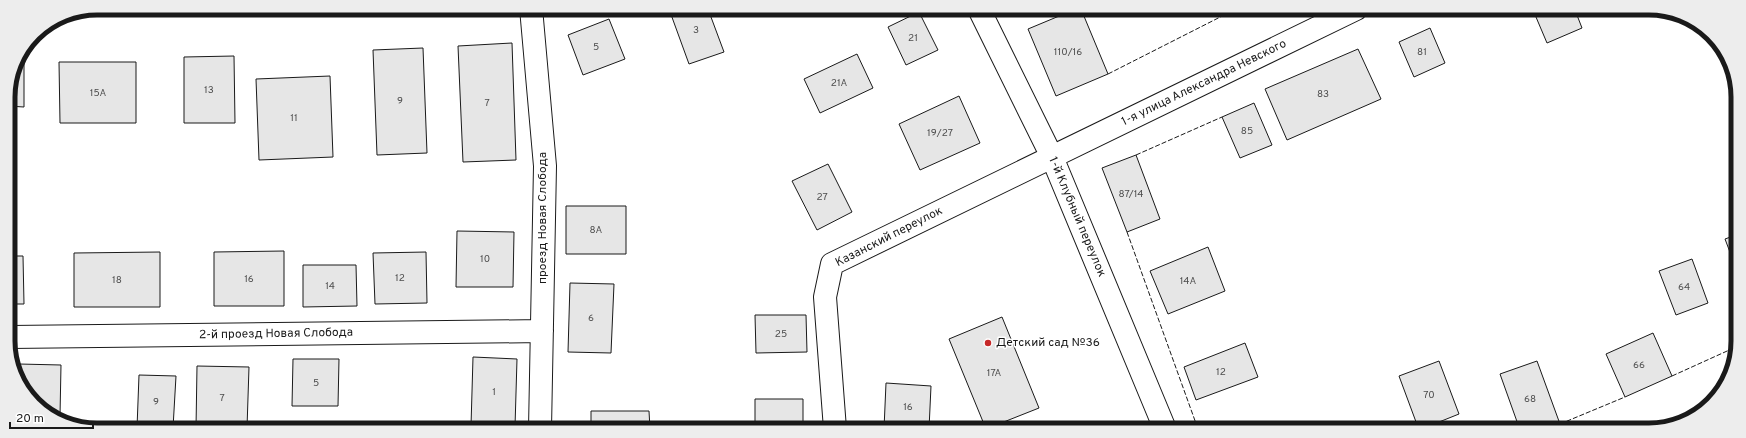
<svg xmlns="http://www.w3.org/2000/svg" width="1746" height="438" viewBox="0 0 1746 438" font-family="Overpass,sans-serif">
<style>
.building{fill:#e6e6e6;stroke:#1a1a1a}
.lines{fill:none;stroke-linecap:round;stroke-linejoin:round}
.street-casing{stroke:#1a1a1a;stroke-width:24}
.street{stroke:#fff;stroke-width:22}
.fence{stroke:#1a1a1a;stroke-width:1;stroke-dasharray:5 2;stroke-linecap:butt}
.poi-dot{fill:#c62828;stroke:#fff;stroke-width:1.5}
.labels{text-anchor:middle;dominant-baseline:central;stroke-width:3;stroke-linejoin:round;paint-order:stroke}
.number-label{font-size:10px;fill:#4d4d4d}
.street-label{font-size:12px;fill:#1a1a1a;stroke:#fff}
.poi-label{font-size:12px;fill:#1a1a1a;stroke:#fff;text-anchor:start}
.rim{fill:none;stroke:#1a1a1a;stroke-width:5}
</style>
<rect width="100%" height="100%" fill="#fff"/>
<path class="building" d="M 669,9 L 708,9 L 724,52 L 689,64 Z
M 728,9 L 748,9 L 730,15 Z
M 1076,9 L 1081,9 L 1108,74 L 1056,96 L 1028,29 Z
M 1533,10 L 1575,10 L 1582,28 L 1547,43 Z
M 919,12 L 938,50 L 906,65 L 888,27 Z
M 609,19 L 625,59 L 583,75 L 568,35 Z
M 1430,28 L 1445,63 L 1414,77 L 1399,42 Z
M 512,43 L 516,160 L 463,162 L 458,46 Z
M 423,48 L 427,153 L 377,155 L 373,50 Z
M 1358,49 L 1381,99 L 1287,140 L 1265,89 Z
M 857,54 L 873,88 L 820,113 L 804,79 Z
M 18,56 L 24,56 L 24,107 L 8,106 L 8,91 Z
M 234,56 L 235,123 L 184,123 L 184,57 Z
M 59,62 L 136,62 L 136,123 L 60,123 Z
M 330,76 L 333,157 L 259,160 L 256,79 Z
M 959,96 L 980,143 L 920,170 L 899,124 Z
M 1254,103 L 1272,145 L 1240,158 L 1222,117 Z
M 1136,155 L 1160,219 L 1127,232 L 1102,168 Z
M 828,164 L 852,212 L 817,230 L 792,181 Z
M 566,206 L 626,206 L 626,254 L 566,254 Z
M 457,231 L 514,232 L 513,287 L 456,287 Z
M 1736,235 L 1736,268 L 1725,239 Z
M 1208,247 L 1225,291 L 1168,314 L 1150,271 Z
M 284,251 L 284,306 L 214,306 L 214,252 Z
M 160,252 L 160,307 L 74,307 L 74,253 Z
M 426,252 L 427,303 L 375,304 L 373,253 Z
M 9,256 L 23,256 L 24,304 L 9,304 Z
M 1692,259 L 1708,303 L 1676,315 L 1659,271 Z
M 303,265 L 356,265 L 357,306 L 303,307 Z
M 570,283 L 614,284 L 611,353 L 568,352 Z
M 755,315 L 806,315 L 807,352 L 756,353 Z
M 1002,317 L 1039,408 L 986,429 L 949,339 Z
M 1653,333 L 1672,376 L 1625,397 L 1606,354 Z
M 1245,343 L 1258,377 L 1196,400 L 1184,367 Z
M 473,357 L 517,359 L 515,427 L 471,426 Z
M 293,359 L 339,359 L 338,406 L 292,406 Z
M 1439,361 L 1459,414 L 1419,430 L 1399,376 Z
M 1537,361 L 1560,424 L 1545,430 L 1520,430 L 1500,374 Z
M 19,364 L 61,365 L 60,416 L 56,416 L 34,404 L 19,375 Z
M 197,366 L 249,367 L 247,428 L 196,428 Z
M 139,375 L 176,376 L 173,428 L 137,428 Z
M 886,383 L 931,386 L 929,429 L 884,429 Z
M 755,399 L 803,399 L 803,429 L 755,429 Z
M 591,411 L 649,411 L 650,429 L 591,429 Z"/>
<g class="lines">
<defs>
<path id="street" d="M 531,8 L 545,166 L 540,429
M 979,9 L 1052,157 L 1165,429
M 10,337 L 542,331
M 835,429 L 825,297 L 832,264 L 1356,9"/>
</defs>
<use href="#street" class="street-casing"/>
<use href="#street" class="street"/>
<path class="fence" d="M 1108,74 L 1236,9
M 1136,155 L 1222,117
M 1127,232 L 1198,429
M 1672,376 L 1736,347
M 1560,424 L 1625,397"/>
</g>
<circle class="poi-dot" cx="988" cy="343" r="4"/>
<g class="labels">
<g class="number-label">
<text x="696" y="30">3</text>
<text x="913" y="38">21</text>
<text x="596" y="47">5</text>
<text x="1068" y="52">110/16</text>
<text x="1422" y="52">81</text>
<text x="839" y="83">21А</text>
<text x="209" y="90">13</text>
<text x="98" y="93">15А</text>
<text x="1323" y="94">83</text>
<text x="400" y="101">9</text>
<text x="487" y="103">7</text>
<text x="294" y="118">11</text>
<text x="1247" y="131">85</text>
<text x="940" y="133">19/27</text>
<text x="1131" y="194">87/14</text>
<text x="822" y="197">27</text>
<text x="596" y="230">8А</text>
<text x="485" y="259">10</text>
<text x="400" y="278">12</text>
<text x="249" y="279">16</text>
<text x="117" y="280">18</text>
<text x="1188" y="281">14А</text>
<text x="330" y="286">14</text>
<text x="1684" y="287">64</text>
<text x="591" y="318">6</text>
<text x="781" y="334">25</text>
<text x="1639" y="365">66</text>
<text x="1221" y="372">12</text>
<text x="994" y="373">17А</text>
<text x="316" y="383">5</text>
<text x="494" y="392">1</text>
<text x="1429" y="395">70</text>
<text x="222" y="398">7</text>
<text x="1530" y="399">68</text>
<text x="156" y="402">9</text>
<text x="908" y="407">16</text>
</g>
<g class="street-label">
<text transform="translate(1204 83) rotate(-26)">1-я улица Александра Невского</text>
<text transform="translate(1077 217) rotate(67)">1-й Клубный переулок</text>
<text transform="translate(543 218) rotate(-90)">проезд Новая Слобода</text>
<text transform="translate(889 237) rotate(-27)">Казанский переулок</text>
<text transform="translate(276 334) rotate(-1)">2-й проезд Новая Слобода</text>
</g>
<g class="poi-label">
<text x="996" y="343">Детский сад №36</text>
</g>
</g>
<path d="M0 0H1746V438H0ZM97 15H1649A82 82 0 0 1 1731 97V341A82 82 0 0 1 1649 423H97A82 82 0 0 1 15 341V97A82 82 0 0 1 97 15Z" fill="#ededed" fill-rule="evenodd"/>
<path class="rim" d="M97 15H1649A82 82 0 0 1 1731 97V341A82 82 0 0 1 1649 423H97A82 82 0 0 1 15 341V97A82 82 0 0 1 97 15Z"/>
<path d="M10 422v6h83v-6" fill="none" stroke="#1a1a1a" stroke-width="2"/>
<text x="16" y="422" font-size="12" fill="#1a1a1a" stroke="#ffffff" stroke-width="3" paint-order="stroke">20 m</text>
</svg>
